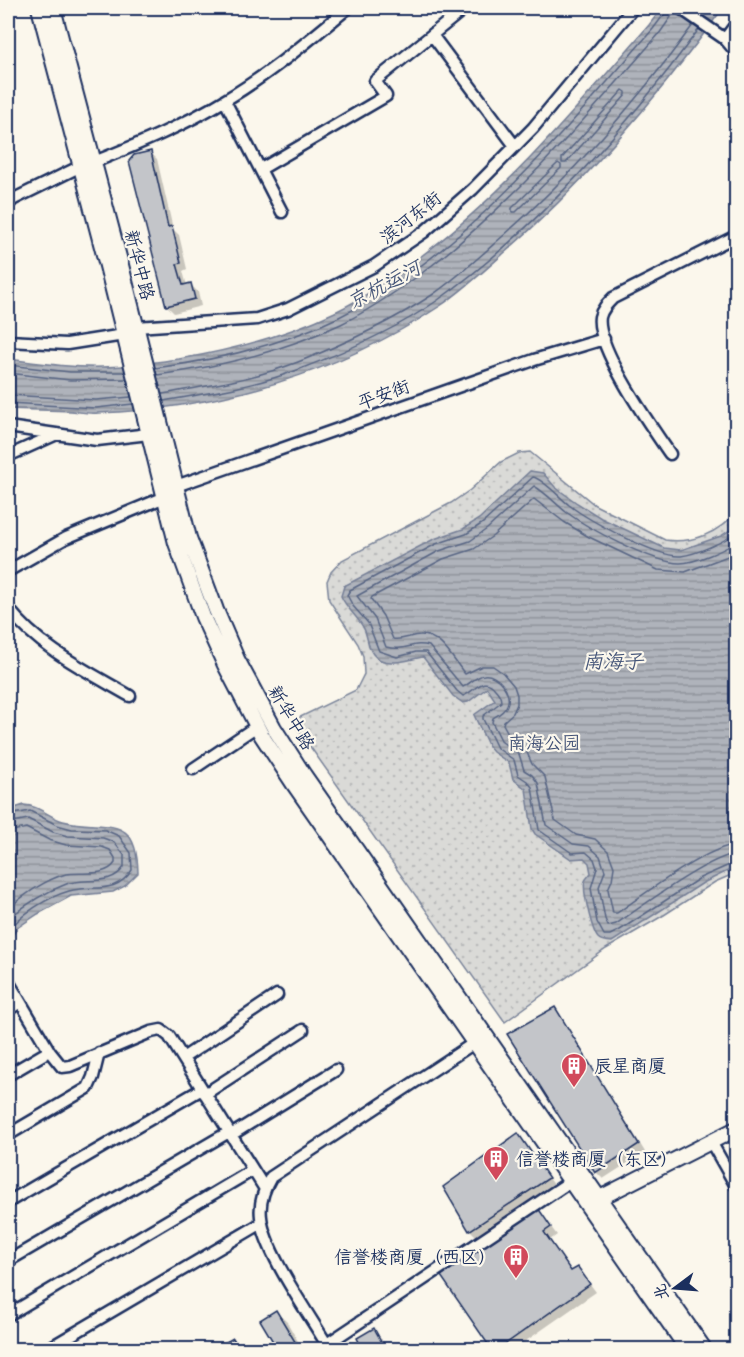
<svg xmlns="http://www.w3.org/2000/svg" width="744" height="1357" viewBox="0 0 744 1357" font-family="'Comic Neue','LXGW WenKai TC',sans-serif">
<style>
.park{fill:url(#park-dots);stroke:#7a849a;stroke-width:1.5}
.water{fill:url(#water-rules);stroke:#747e96;stroke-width:1.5}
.shadow{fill:#0003}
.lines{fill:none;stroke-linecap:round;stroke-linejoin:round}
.shore{stroke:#566483;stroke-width:1.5}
.building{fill:#c3c5c9;stroke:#1b2f5e;stroke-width:1.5}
.minor-casing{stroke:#1b2f5e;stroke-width:15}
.major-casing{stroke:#1b2f5e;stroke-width:18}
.minor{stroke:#fbf7ec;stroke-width:10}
.major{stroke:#fbf7ec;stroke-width:14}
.labels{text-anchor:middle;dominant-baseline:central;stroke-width:4.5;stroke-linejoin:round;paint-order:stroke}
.street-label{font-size:18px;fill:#1b2f5e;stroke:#fbf7ec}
.park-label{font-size:18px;fill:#415176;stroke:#fbf7ec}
.poi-label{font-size:18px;fill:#1b2f5e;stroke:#fbf7ec;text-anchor:start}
.water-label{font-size:20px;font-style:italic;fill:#47577a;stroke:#fbf7ec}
</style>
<defs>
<pattern id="park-dots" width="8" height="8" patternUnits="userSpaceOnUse" patternTransform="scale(1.5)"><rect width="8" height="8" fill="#dadad7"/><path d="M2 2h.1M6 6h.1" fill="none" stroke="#babbbb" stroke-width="1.8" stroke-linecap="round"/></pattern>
<pattern id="water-rules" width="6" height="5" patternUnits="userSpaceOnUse" patternTransform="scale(1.5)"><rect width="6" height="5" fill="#afb3bb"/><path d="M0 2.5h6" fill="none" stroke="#8e929b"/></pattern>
</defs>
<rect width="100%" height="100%" fill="#fbf7ec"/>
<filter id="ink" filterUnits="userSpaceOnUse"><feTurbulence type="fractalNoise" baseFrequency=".0167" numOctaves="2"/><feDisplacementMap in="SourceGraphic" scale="12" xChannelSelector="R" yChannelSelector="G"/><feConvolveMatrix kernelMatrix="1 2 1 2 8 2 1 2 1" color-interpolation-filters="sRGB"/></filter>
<g filter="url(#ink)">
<path class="park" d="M 530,452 L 595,505 L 665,540 C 692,544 719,533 736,512 L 736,873 L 715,882 L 664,915 L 606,949 L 505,1022 L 292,721 L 356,690 L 364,674 L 363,656 L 358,644 L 329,600 L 327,581 L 331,572 L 342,560 L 451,503 L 470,490 L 501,462 L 519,453 Z"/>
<path class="water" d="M 662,8 L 723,8 C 658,97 586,182 503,254 C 483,272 462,291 440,306 C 339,373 218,409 98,413 C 89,414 80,412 71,411 C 50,410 29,410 8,409 L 8,359 C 39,363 71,368 103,367 C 128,367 154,362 179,359 C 233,350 287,335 335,312 C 364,298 390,279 416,260 C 505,194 576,109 649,25 Z
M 530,471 L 543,473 L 555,487 L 577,503 L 601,518 L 664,548 L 681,550 L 721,536 L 736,526 L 736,867 L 703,883 L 612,942 C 606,941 602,942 598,938 C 592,931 582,890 585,881 C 586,878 589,876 591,873 L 589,863 L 584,858 L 571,859 L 535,834 L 532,829 L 526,789 L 513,779 L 509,763 L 493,752 L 489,747 L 474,715 L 495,700 L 487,688 L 468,702 L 463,703 L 453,696 L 423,657 C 409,659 384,669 373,654 C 367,647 368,635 363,627 C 357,616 346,608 341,596 L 344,586 L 434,539 L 463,529 L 479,519 Z
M 24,805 C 38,805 49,817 63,821 C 104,832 137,810 138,873 L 125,886 L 113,892 L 71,896 L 38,914 L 17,928 L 9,941 L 11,962 L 8,965 L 8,810 Z"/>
<path class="shadow" d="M 150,152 L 157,159 L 173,229 L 179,235 L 187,269 L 183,271 L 187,286 L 191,285 L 198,292 L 201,306 L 174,313 L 167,306 Z
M 554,1009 L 561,1016 L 645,1152 L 603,1179 L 596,1172 L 509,1035 Z
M 517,1135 L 555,1186 L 477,1237 L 470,1230 L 445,1187 Z
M 538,1210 L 557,1235 L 550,1240 L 572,1272 L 578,1268 L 596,1292 L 513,1350 L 494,1350 Z
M 276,1312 L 287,1322 L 303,1350 L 280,1350 Z
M 373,1330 L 380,1337 L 388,1350 L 365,1350 Z"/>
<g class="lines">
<path class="shore" d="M 623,90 L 626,92 L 626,95 L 566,163 L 562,163 L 562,158 Z
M 558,163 L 561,165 L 561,168 L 516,212 L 512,212 L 512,208 Z
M 8,365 L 70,372 L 125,372
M 155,368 C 218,360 282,345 339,317 C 465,254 562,133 653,29 L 665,13 L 666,8
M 8,373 L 70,380 L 127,379
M 157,375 C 220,367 283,351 341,324 C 370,310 396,292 422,273 C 512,205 585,119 659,34 L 671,17 L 674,10
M 162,394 C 208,386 254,379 298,362 C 344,344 391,322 432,295 C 454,280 475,261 495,243 C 569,179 635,104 693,25
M 8,395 L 96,400 L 131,397
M 163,401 C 210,393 256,386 300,369 C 347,351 397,329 438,300 C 535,231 629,125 699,29
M 8,403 L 96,408 L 133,404
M 736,533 C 723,542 697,554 681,556 C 658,558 588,520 569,505 C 559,497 543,479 533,477 L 483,523 L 466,534 L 436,544 L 350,590 L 347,595 L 353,606 L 368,623 L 379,651 L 397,657 L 416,652 L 426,652 L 457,691 L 463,696 C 474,692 484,674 495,689 C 499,693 501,696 501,702 L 483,716 L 483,719 L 497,748 L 514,760 L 518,775 L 527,781 L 532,787 L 539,830 L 572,853 L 586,852 L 594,859 L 597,868 L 591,888 L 597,922 L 604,935 L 610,935 L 620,930 L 700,878 L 736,862
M 736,542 C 724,550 695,563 680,563 C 653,563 589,529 566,512 C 556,504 545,492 534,486 L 487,529 L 470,541 L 439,551 L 357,596 L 375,619 L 386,647 C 405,652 413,641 429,646 L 463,687 C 470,684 476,676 484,675 C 497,673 513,693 507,705 C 505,711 498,715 493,718 L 492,722 L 502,742 L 519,754 L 524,770 L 532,775 L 538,783 L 546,825 L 573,844 L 589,846 L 600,856 L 605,871 L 599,887 L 605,919 L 608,926 L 616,924 C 641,907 710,856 736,854
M 736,553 L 685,572 L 658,570 L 589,537 L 564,522 L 534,499 L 493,536 L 474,549 L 443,559 L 372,597 L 371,599 L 383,616 L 393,639 C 402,641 411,635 420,635 C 441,634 453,660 465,674 L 482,666 L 493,666 L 503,673 L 514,686 L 517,695 L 517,704 L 513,713 L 504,721 L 503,724 L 509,735 L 525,748 L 532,764 L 545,777 L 555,820 L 576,835 L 595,839 L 608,851 L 614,867 L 612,880 L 608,889 L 613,913 L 617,913 C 643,895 708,846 736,845
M 8,815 L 30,811 L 57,825 L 72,829 L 105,830 L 119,836 L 131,853 L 132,870 C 115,896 93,884 69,891 C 48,897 19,915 8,932
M 8,823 L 28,819 L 53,832 L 68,836 L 103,838 L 114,842 L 124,855 L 124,867 C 110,888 84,876 64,885 C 43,893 25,905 8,919
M 8,832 L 26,828 L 49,840 L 66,845 L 102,847 L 110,850 L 115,858 L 115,863 C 105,878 81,871 66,874 C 44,880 25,895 8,908"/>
</g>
<path class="building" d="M 151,151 L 168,227 L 172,226 L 181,263 L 177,264 L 183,285 L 191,283 L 195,299 L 166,306 L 129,161 L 134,155 Z
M 555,1007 L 639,1144 L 595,1173 L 507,1034 Z
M 518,1133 L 549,1178 L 469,1231 L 443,1187 Z
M 538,1208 L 551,1227 L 544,1232 L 571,1271 L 578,1267 L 590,1284 L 497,1350 L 492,1350 L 441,1276 Z
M 276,1310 L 300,1350 L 278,1350 L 260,1320 Z
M 374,1328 L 386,1350 L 363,1350 L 357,1338 Z
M 233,1338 L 240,1350 L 218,1350 L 217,1347 Z"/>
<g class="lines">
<defs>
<path id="minor" d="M 680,8 L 725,39 L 736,52
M 432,35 L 515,146
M 725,39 L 736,24
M 225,101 L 282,212
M 94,162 C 139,144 185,125 227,99 C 271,73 309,40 348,8
M 261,169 L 386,96 L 375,81 L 465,8
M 8,204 L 14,199 L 81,166
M 136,327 L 257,319 L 288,309 L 374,266 L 424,232 L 473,189 L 533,128 L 633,8
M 8,341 L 67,344 L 124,335
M 8,427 L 97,440 L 149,434
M 670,454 C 652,428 595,347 600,317 C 602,309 607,304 613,298 L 736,236
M 8,456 L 57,434
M 176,486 L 534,360 L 604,339
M 8,571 L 66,538 L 165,497
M 8,608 C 40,649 87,671 130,696
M 193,769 L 257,726
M 8,981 L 50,1052 L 62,1067 L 70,1066 L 151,1032 L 161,1030 L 169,1036 L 265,1189
M 8,1010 L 20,1002
M 183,1058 L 277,995
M 8,1075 L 49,1051
M 205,1094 L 303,1030
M 8,1135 L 88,1088 L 93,1077 L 99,1053
M 231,1135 L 336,1070
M 711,1142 L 736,1186
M 8,1202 L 202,1089
M 8,1261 L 229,1132
M 8,1315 L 253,1170
M 327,1344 L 571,1181
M 46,1350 L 262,1223
M 330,1350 C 311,1317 264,1252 261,1217 C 259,1202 264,1189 271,1177 L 474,1043"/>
<path id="major" d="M 39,8 L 107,266 L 176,543 L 203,617 L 225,665 L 262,736 L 293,783 L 688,1350
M 53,8 L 120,261 L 189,538 L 216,610 L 237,659 L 274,728 L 304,775 L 705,1350
M 592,1202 L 736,1129"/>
</defs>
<use href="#minor" class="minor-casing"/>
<use href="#major" class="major-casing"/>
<use href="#minor" class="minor"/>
<use href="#major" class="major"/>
</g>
</g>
<defs>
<symbol id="building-pin" viewBox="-11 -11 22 30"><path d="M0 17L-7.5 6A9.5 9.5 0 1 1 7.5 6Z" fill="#d1495b" stroke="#fbf7ec"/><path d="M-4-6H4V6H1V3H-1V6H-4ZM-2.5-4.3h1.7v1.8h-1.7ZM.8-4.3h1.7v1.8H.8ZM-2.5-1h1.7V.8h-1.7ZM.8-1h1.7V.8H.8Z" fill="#fff"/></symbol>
</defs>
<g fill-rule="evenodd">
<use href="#building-pin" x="559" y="1051" width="30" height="40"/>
<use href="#building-pin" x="481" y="1144" width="30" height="40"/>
<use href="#building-pin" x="501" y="1242" width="30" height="40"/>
</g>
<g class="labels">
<g class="street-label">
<text transform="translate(411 218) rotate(-38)">滨河东街</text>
<text transform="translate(139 265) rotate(76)">新华中路</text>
<text transform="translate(384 395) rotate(-20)">平安街</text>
<text transform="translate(291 718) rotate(59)">新华中路</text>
</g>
<g class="park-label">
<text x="544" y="743">南海公园</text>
</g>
<g class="poi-label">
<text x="594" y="1066">辰星商厦</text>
<text x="516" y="1159">信誉楼商厦（东区）</text>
<text x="496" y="1257" text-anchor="end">信誉楼商厦（西区）</text>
</g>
<g class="water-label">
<text transform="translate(384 285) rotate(-28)">京杭运河</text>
<text x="613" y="661">南海子</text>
</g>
</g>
<rect width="744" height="1357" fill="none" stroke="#fbf7ec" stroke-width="30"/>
<rect x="15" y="15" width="714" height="1327" fill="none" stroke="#1b2f5e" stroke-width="2" filter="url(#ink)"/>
<g transform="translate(675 1288) rotate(254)" stroke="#fbf7ec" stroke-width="4.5" paint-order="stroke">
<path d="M0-4.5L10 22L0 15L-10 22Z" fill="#1b2f5e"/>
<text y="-9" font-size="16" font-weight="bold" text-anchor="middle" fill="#1b2f5e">北</text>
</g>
</svg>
